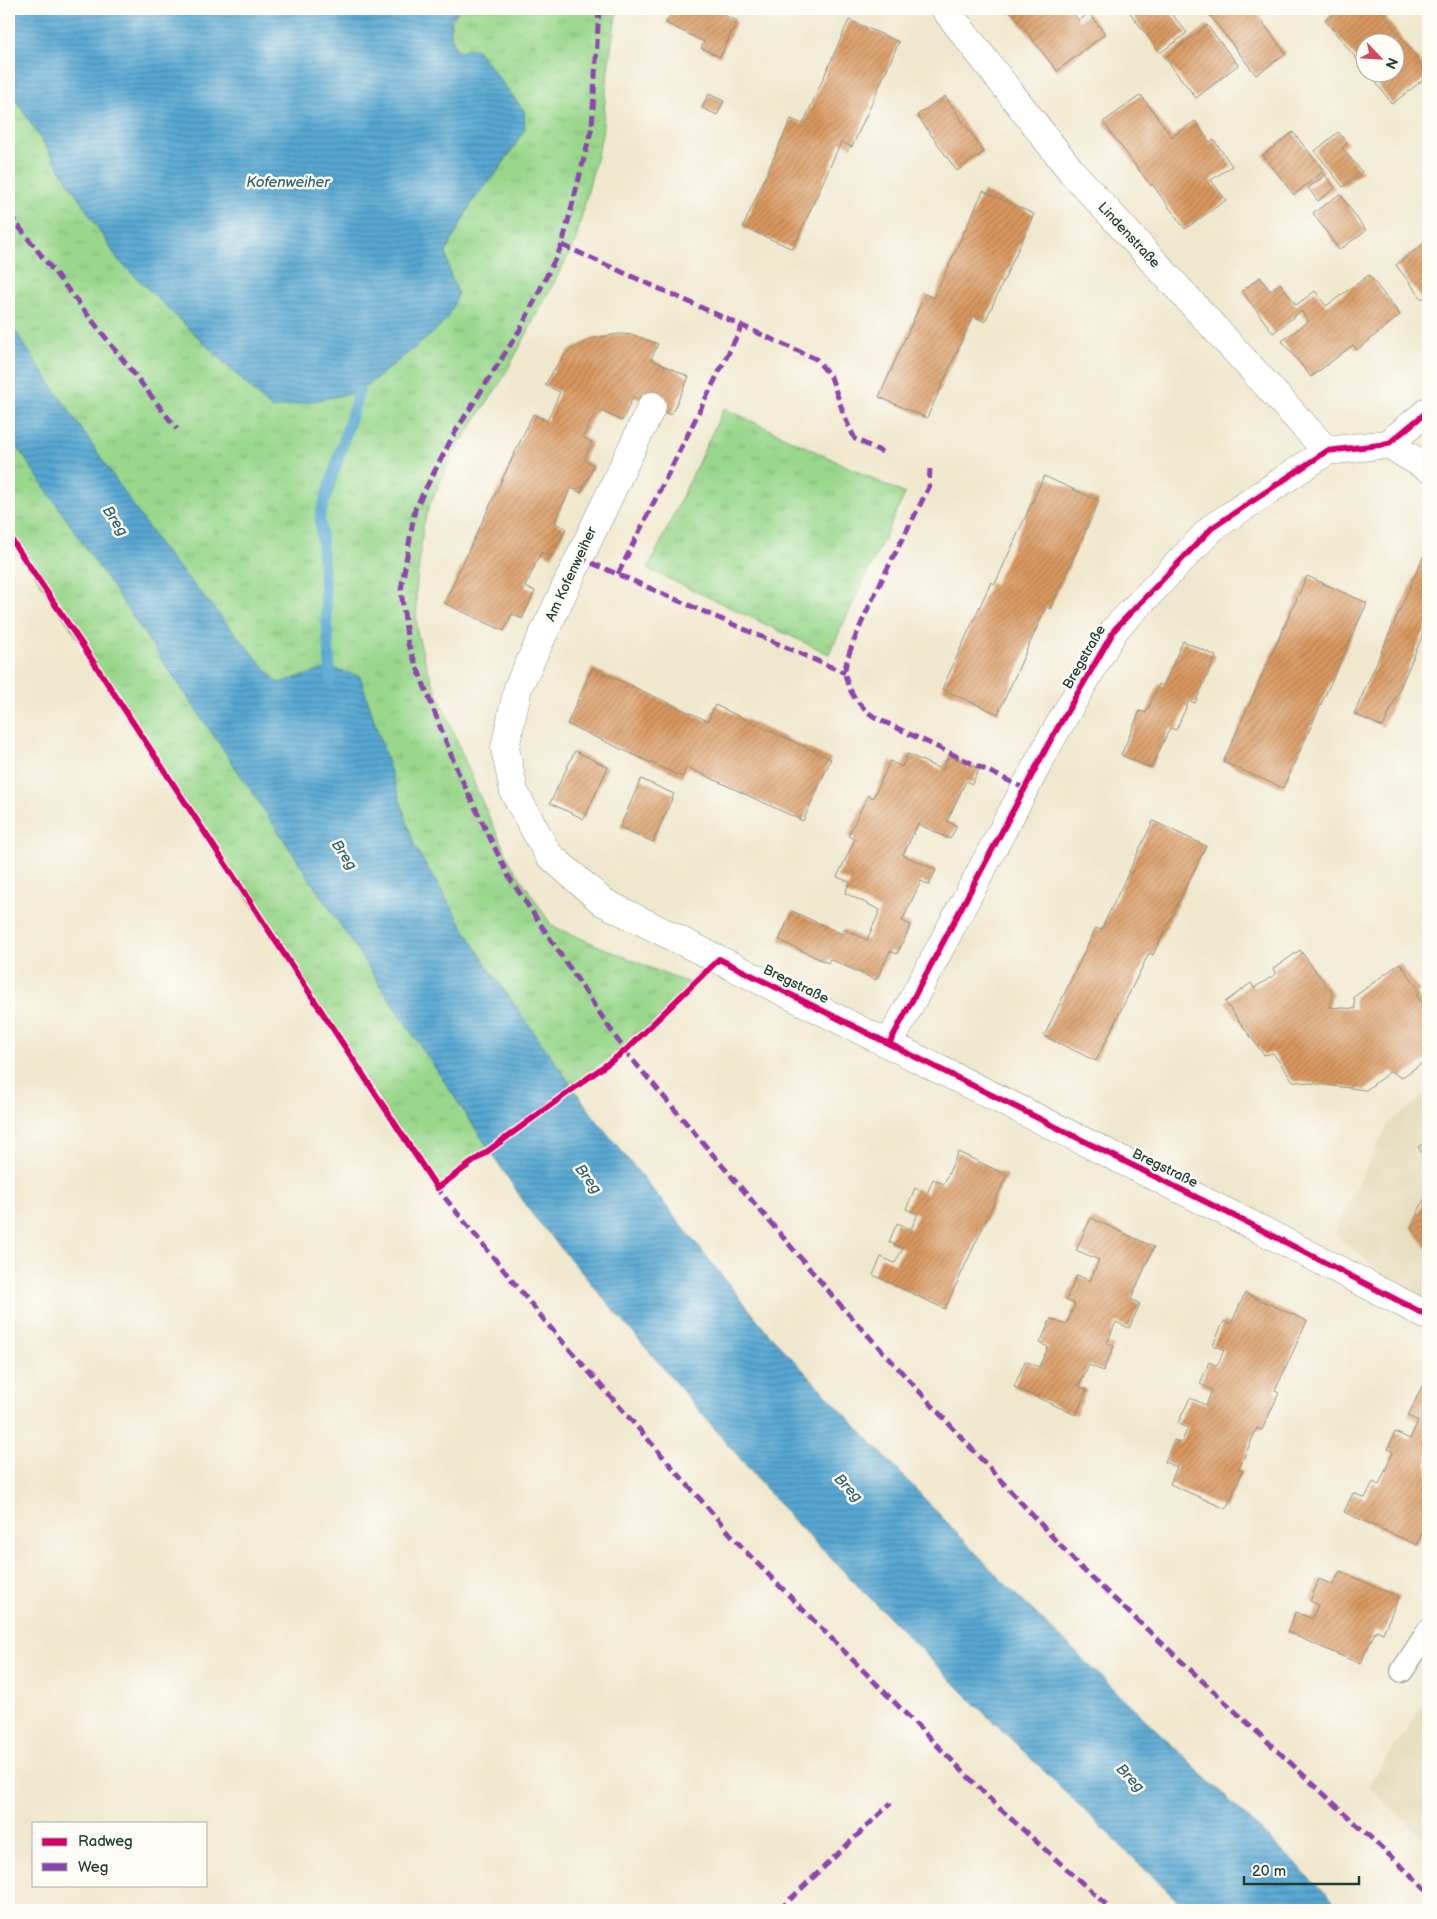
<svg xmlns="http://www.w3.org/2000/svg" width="1437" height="1919" viewBox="0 0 1437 1919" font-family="'Balsamiq Sans',sans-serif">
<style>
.built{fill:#e4dbba}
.grass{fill:url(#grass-tufts);stroke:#5c8a60}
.water{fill:url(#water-rules);stroke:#3b7283}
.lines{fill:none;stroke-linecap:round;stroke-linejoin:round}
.stream{stroke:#57a7d2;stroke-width:11}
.building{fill:url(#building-hatch)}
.service-casing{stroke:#889281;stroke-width:24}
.minor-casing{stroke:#889281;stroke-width:29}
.service{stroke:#fff;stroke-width:22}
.minor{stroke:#fff;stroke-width:28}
.quiet{stroke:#8e44ad;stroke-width:5;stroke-dasharray:10 5;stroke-linecap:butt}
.cycleway-casing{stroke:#fdfcf7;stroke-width:9}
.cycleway{stroke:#d6006c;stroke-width:6}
.labels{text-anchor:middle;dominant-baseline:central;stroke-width:5;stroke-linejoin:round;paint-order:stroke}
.street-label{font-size:14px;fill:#1f3d34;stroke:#fdfcf7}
.water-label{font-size:15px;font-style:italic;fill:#33626b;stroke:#fdfcf7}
</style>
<defs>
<pattern id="grass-tufts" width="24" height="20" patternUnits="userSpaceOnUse" patternTransform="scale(1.25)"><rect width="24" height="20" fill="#99d78c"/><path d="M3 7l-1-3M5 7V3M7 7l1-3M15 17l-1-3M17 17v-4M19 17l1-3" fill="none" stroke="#83b979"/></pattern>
<pattern id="water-rules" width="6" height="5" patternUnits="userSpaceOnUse" patternTransform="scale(1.25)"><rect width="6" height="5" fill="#57a7d2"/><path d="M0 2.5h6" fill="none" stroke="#4789ab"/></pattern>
<pattern id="building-hatch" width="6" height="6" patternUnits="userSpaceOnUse" patternTransform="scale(1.25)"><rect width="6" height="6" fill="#d9975e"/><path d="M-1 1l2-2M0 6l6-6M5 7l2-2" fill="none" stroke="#af7c4e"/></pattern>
</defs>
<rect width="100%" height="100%" fill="#fdfcf7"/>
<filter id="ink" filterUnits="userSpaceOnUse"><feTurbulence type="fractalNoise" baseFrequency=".02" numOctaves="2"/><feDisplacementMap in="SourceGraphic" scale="10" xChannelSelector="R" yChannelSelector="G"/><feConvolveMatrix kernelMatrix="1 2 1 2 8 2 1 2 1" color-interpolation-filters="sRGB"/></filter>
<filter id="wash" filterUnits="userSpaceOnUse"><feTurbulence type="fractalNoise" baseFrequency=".0096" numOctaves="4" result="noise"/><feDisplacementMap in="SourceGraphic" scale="20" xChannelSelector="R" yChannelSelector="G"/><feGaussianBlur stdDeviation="1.12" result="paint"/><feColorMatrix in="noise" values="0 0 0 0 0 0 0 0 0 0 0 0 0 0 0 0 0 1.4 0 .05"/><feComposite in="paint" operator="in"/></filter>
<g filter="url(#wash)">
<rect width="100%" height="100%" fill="#f0e8ce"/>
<path class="built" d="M 1428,1093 L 1428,1310 L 1334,1234 L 1388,1124 Z
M 1428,1698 L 1428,1842 L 1368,1786 Z"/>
<path class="grass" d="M 459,9 L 617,9 L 608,68 L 602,135 L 575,243 L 502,380 L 454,452 L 429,506 L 423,527 L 416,590 L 417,632 L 427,668 L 479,795 L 511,864 L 552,926 L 674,978 L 694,984 L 625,1051 L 437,1188 L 81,643 L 9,536 L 9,89 L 119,261 L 458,293 L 450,274 L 446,252 L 472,202 L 498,171 L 516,144 L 524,111 L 477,50 L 468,48 L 461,51 L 455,48 C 449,29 448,26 459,9 Z
M 724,408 L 905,494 L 829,654 L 648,569 Z"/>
<path class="water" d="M 9,9 L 459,9 L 451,19 L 450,33 L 455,48 L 461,51 L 468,48 L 477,50 L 524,111 L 525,129 L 498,171 L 472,202 L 446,252 L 450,274 L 458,293 L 453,307 L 445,321 L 432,334 L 359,392 L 272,409 L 119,261 L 9,89 Z
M 9,322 L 162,548 L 278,683 L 330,668 L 360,676 L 415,847 L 487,966 L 594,1117 L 769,1334 L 1007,1586 L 1343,1910 L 1187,1910 L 975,1704 L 790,1517 L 532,1214 L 250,789 L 9,435 Z"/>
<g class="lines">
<path class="stream" d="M 330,681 L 330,668 L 320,516 L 359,392"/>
</g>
<g id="blocks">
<path class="building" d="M 673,9 L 727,9 L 724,15 L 737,21 L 720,57 L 701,48 L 704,42 L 666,23 Z
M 1009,9 L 1070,9 L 1079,21 L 1089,13 L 1105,34 L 1057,71 Z
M 1127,9 L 1168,9 L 1187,33 L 1160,53 Z
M 1205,9 L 1267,9 L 1258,16 L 1286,54 L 1256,75 Z
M 1339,9 L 1379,9 L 1428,72 L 1428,76 L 1392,104 L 1368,72 L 1394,72 L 1394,42 L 1364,42 L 1364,68 L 1325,20 Z
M 849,20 L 899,42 L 852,147 L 841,142 L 793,249 L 743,227 L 791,119 L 803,124 Z
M 1207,25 L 1238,65 L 1196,98 L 1165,58 Z
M 709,94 L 724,101 L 717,115 L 702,108 Z
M 1141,95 L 1172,137 L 1195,121 L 1210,142 L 1214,140 L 1232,166 L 1211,180 L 1226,200 L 1185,229 L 1152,184 L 1151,186 L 1103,122 Z
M 945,96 L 984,152 L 957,171 L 917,115 Z
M 1293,132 L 1324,171 L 1294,195 L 1263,155 Z
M 1338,132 L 1348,143 L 1342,148 L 1362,172 L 1343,187 L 1315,151 Z
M 1325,175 L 1335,188 L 1318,201 L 1308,188 Z
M 983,191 L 1034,214 L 985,322 L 973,316 L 927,418 L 879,397 L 925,294 L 934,298 Z
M 1340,194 L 1366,231 L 1339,250 L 1313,213 Z
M 1426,242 L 1428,246 L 1428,294 L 1422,299 L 1396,265 Z
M 1369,275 L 1400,315 L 1357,350 L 1353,345 L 1311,377 L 1282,341 L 1308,321 L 1301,311 L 1273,333 L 1242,291 L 1260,277 L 1270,291 L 1280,283 L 1296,305 L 1315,291 L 1326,306 Z
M 619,334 L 633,335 L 658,344 L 651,359 L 689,377 L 671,415 L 633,397 L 622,421 L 597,409 L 583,437 L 592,442 L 584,460 L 594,465 L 581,493 L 571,488 L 562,506 L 555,523 L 566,528 L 552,557 L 541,552 L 525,587 L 535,591 L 522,619 L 512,614 L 504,631 L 444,603 L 533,414 L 547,421 L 560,392 L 545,385 L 556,366 L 569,351 L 581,344 L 594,338 Z
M 1044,476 L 1099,501 L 1050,609 L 1046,607 L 998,714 L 942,689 L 991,582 L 995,584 Z
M 1424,555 L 1428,557 L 1428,623 L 1383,727 L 1354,714 Z
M 1307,576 L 1367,603 L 1283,788 L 1223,762 Z
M 1183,641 L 1216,656 L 1195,703 L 1189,701 L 1176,730 L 1170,728 L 1151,768 L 1121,755 L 1140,711 L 1146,713 L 1159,684 L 1163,686 Z
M 592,668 L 708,721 L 715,705 L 831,759 L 803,821 L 687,767 L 682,777 L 567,724 Z
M 575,751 L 608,767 L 584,819 L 550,803 Z
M 908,754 L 942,770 L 949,755 L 979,769 L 972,784 L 966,781 L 947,821 L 957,826 L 950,839 L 918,824 L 903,855 L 936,870 L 929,885 L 921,881 L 902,921 L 911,925 L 897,954 L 890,951 L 876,980 L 830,959 L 828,963 L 779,940 L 792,911 L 842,934 L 844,929 L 867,940 L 880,910 L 845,893 L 850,882 L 837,877 L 855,839 L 848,836 L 868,795 L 873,798 L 890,761 L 902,767 Z
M 641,779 L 674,794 L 653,842 L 620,827 Z
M 1153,821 L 1206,846 L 1153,955 L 1149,953 L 1096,1061 L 1044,1036 L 1096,928 L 1101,930 Z
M 1300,950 L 1333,994 L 1329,1007 L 1355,1009 L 1354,997 L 1400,963 L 1420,991 L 1416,994 L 1428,1012 L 1428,1059 L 1401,1078 L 1391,1071 L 1366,1090 L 1293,1081 L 1273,1053 L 1264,1055 L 1225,1002 L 1251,983 L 1254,988 L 1276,974 L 1273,969 Z
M 1428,1140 L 1428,1161 L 1418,1147 Z
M 958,1152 L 1007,1175 L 945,1309 L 873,1275 L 881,1257 L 895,1263 L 903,1248 L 889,1242 L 897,1223 L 911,1229 L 918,1214 L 906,1209 L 915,1188 L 927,1194 L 933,1179 L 944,1184 Z
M 1428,1191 L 1428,1250 L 1411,1227 Z
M 1091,1218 L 1154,1247 L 1131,1299 L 1140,1304 L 1129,1328 L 1116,1322 L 1107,1343 L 1114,1346 L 1103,1371 L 1089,1365 L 1079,1386 L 1087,1390 L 1076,1415 L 1014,1387 L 1025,1361 L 1039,1367 L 1048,1347 L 1040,1343 L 1051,1319 L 1066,1325 L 1075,1304 L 1066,1300 L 1077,1275 L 1090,1281 L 1099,1260 L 1076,1250 Z
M 1245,1293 L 1307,1321 L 1275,1391 L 1279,1393 L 1262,1430 L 1257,1428 L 1239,1469 L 1243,1471 L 1226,1509 L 1170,1484 L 1177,1467 L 1165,1462 L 1174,1440 L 1181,1443 L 1188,1428 L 1178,1423 L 1190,1398 L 1206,1405 L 1212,1390 L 1200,1384 L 1209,1362 L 1217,1366 L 1224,1350 L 1213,1345 L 1224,1321 L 1231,1324 Z
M 1422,1386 L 1428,1388 L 1428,1519 L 1417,1545 L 1344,1512 L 1353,1493 L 1365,1498 L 1373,1482 L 1379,1485 L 1393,1452 L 1388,1449 L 1395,1432 L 1410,1439 L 1418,1421 L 1408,1416 Z
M 1340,1571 L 1399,1597 L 1383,1633 L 1376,1630 L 1360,1664 L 1287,1632 L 1296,1612 L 1312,1619 L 1318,1605 L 1310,1601 L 1319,1579 L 1333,1585 Z"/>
</g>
</g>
<g filter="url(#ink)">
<use href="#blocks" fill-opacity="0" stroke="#889281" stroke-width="1"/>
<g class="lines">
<defs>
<path id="service" d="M 1402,1671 L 1428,1631"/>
<path id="minor" d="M 945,9 L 1072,172 L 1327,451
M 652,406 L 518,687 L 505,748 L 514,792 L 548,854 L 603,902 L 1250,1224 L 1428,1316
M 1388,444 L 1428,468
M 889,1044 L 1050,741 L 1115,629 L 1212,528 L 1327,451 L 1388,444 L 1428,411"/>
</defs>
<use href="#service" class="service-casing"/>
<use href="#minor" class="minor-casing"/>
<use href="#service" class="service"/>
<use href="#minor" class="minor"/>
<path class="quiet" d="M 599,9 L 592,127 L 562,245 L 521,328 L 454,434 L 415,509 L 401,590 L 408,644 L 457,770 L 509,877 L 625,1051 L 843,1308 L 1079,1566 L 1428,1891
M 9,214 L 177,429
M 562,245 L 816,359 L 831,377 L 845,418 L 855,439 L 882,452
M 930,469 L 929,487 C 915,516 841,652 845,674 C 849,694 861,709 878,719 L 1024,788
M 578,557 L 845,673
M 618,574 L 742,326
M 439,1186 L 437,1188 L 549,1326 L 748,1554 L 998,1807 L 1112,1910
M 779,1910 L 891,1803"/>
<defs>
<path id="cycleway" d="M 9,536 L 81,643 L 437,1188 L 625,1051 L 719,959 L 1250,1224 L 1428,1316
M 889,1044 L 1050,741 L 1115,629 L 1212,528 L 1327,451 L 1388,444 L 1428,411"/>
</defs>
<use href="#cycleway" class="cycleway-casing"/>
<use href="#cycleway" class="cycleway"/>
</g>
</g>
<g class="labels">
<g class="street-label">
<text transform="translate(1129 235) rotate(47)">Lindenstraße</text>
<text transform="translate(571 574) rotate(-65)">Am Kofenweiher</text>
<text transform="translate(1084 657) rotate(-60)">Bregstraße</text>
<text transform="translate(796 984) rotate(26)">Bregstraße</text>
<text transform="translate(1165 1168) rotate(26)">Bregstraße</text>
</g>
<g class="water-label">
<text x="288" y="182">Kofenweiher</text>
<text transform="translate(115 521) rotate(56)">Breg</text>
<text transform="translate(344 855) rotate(56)">Breg</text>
<text transform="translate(588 1179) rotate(53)">Breg</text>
<text transform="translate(848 1488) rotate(46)">Breg</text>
<text transform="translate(1130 1778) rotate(46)">Breg</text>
</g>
</g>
<rect width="1437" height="1919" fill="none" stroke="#fdfcf7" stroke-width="30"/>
<rect x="32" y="1822" width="175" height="65" fill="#fdfcf7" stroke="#a4b0a9"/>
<rect x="42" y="1838" width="25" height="8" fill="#d6006c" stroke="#a4b0a9"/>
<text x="78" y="1846" font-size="15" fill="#1f3d34">Radweg</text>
<rect x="42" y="1863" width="25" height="8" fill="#8e44ad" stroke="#a4b0a9"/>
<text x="78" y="1872" font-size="15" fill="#1f3d34">Weg</text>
<g transform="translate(1380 58) rotate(115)"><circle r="24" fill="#fdfcf7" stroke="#a4b0a9"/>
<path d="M0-4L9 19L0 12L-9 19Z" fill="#d1495b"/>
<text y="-8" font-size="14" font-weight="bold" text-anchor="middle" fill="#1f3d34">N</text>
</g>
<path d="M1244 1876v8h115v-8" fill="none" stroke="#1f3d34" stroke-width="2.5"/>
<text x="1252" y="1876" font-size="15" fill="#1f3d34" stroke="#fdfcf7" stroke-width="4" paint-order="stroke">20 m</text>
</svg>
